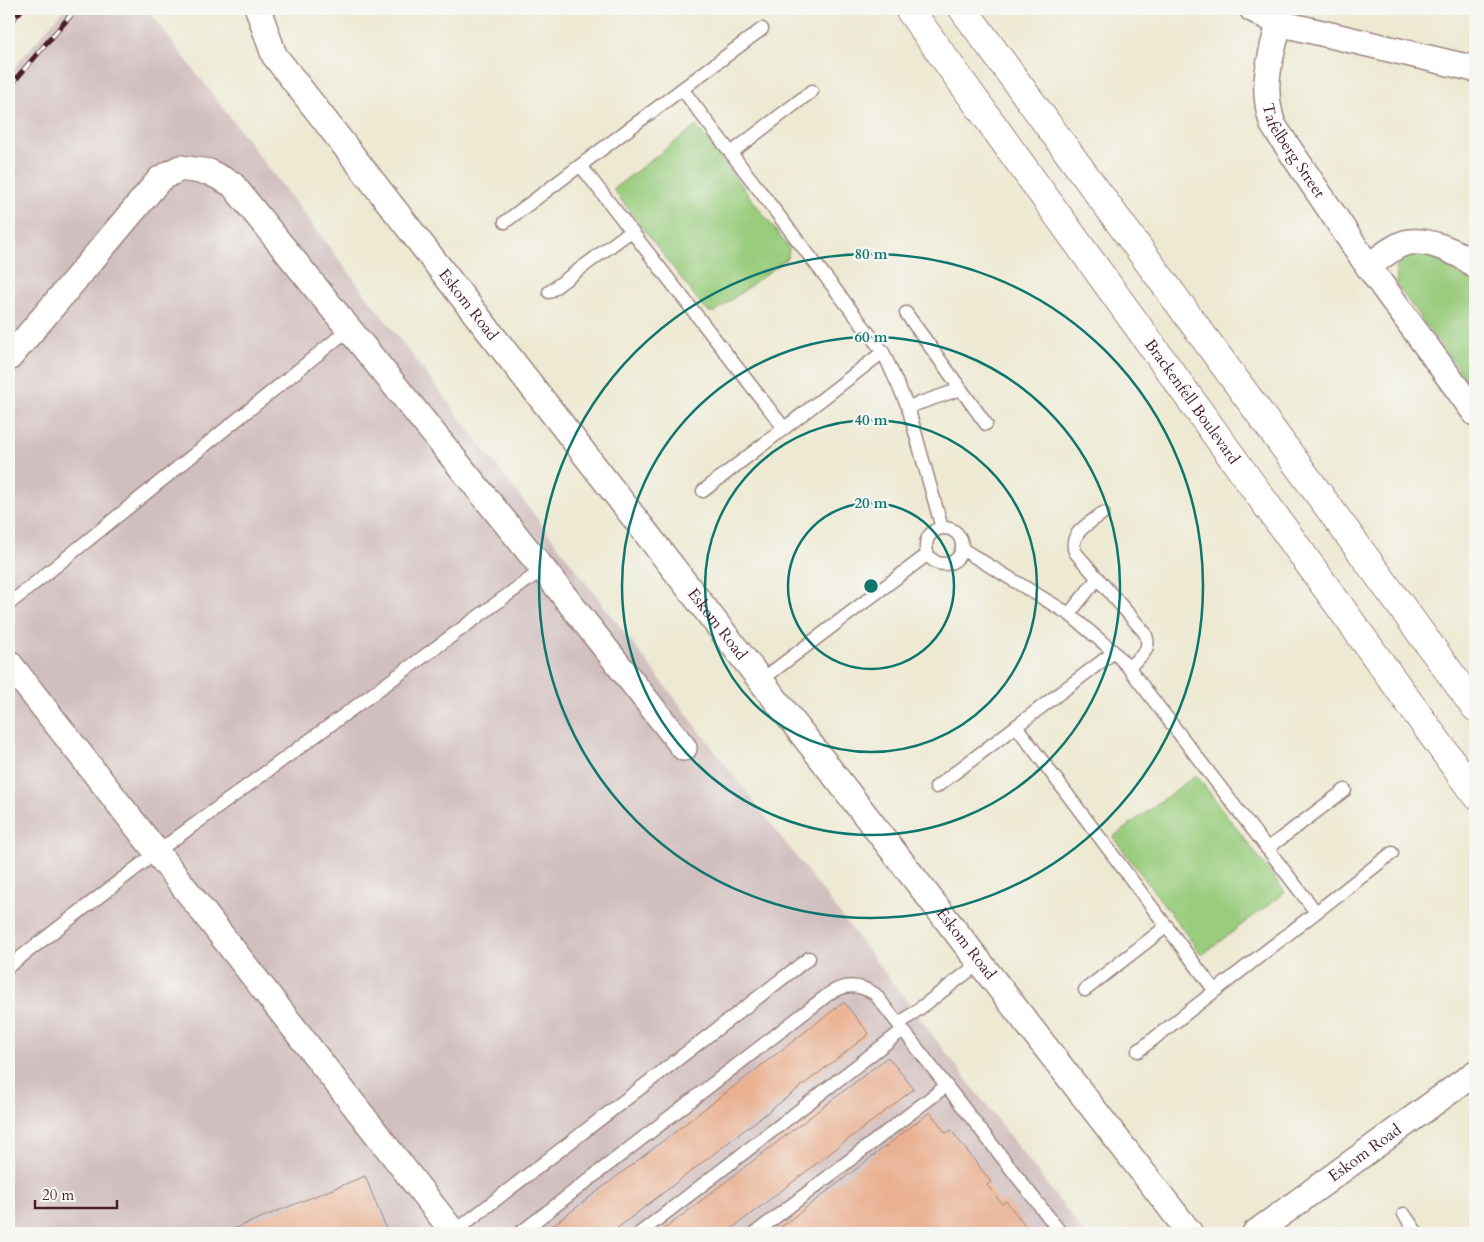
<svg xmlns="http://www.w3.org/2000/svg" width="1484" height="1242" viewBox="0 0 1484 1242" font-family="Cardo,serif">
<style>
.industrial{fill:#d1bfbf}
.green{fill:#99cc7d;stroke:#727654}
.building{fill:#e9b092}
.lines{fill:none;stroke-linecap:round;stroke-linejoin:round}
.service-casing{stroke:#9c847e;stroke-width:15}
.minor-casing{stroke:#9c847e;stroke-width:28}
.tertiary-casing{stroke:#9c847e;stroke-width:30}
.service{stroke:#fff;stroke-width:12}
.minor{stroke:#fff;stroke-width:25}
.tertiary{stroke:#fff;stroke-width:28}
.rail-casing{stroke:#4a1f2b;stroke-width:5.5}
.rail{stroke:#f6f6f2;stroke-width:4;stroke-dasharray:11;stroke-linecap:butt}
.ring{fill:none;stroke:#0f766e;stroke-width:2.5}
.labels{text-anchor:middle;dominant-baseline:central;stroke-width:4.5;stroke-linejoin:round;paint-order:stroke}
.street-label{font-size:16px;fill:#4a1f2b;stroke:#f6f6f2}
.centre{fill:#0f766e;stroke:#f6f6f2;stroke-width:2.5}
.ring-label{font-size:15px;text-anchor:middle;font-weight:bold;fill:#0f766e;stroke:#f6f6f2;stroke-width:4.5;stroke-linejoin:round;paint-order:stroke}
</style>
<rect width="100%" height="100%" fill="#f6f6f2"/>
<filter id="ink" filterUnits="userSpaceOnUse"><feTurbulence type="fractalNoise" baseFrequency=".02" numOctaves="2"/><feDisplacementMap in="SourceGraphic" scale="10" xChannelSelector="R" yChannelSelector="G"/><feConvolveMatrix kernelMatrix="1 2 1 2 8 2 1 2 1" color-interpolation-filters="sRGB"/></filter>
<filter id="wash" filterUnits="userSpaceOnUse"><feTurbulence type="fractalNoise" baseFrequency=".0096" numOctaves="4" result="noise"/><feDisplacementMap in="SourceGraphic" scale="20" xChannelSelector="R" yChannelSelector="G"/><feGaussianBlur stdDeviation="1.12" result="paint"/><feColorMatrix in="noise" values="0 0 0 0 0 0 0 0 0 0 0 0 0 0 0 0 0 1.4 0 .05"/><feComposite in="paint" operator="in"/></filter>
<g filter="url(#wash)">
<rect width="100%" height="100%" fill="#ede9d2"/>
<path class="industrial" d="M 64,9 L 147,9 L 1084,1233 L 9,1233 L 9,74 Z"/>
<path class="green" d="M 696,126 L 789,248 L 788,257 L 785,260 L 715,312 L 710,312 L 704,308 L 613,189 Z
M 1417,253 C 1440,259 1461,262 1475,281 L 1475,392 L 1398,287 C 1396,279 1394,260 1404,255 C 1407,254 1413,254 1417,253 Z
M 1196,775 L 1285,892 L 1202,955 L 1113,837 Z"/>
<g id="blocks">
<path class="building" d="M 844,1002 L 869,1034 L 611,1233 L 543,1233 Z
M 888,1057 L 914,1089 L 726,1233 L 659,1233 Z
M 930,1112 L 946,1133 L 951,1130 L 991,1182 L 987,1185 L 1002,1204 L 1006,1201 L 1031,1233 L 935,1233 L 931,1228 L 925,1233 L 773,1233 Z
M 365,1176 L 388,1233 L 223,1233 Z"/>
</g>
</g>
<g filter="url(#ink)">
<use href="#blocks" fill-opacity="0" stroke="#9c847e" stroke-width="1"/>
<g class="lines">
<defs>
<path id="service" d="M 682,89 L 883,352 L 908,407 L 942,528
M 731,153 L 812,91
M 581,166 L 784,428
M 505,222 L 762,29
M 549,292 L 631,231
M 906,313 L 986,424
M 908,407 L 961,389
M 703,491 L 883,352
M 1103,513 C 1090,523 1068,533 1075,552 L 1145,633 C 1153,650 1140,657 1128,667
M926 546a18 18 0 1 1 36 0a18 18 0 1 1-36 0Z
M 962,549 L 1069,614 L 1114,652 L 1128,667 L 1316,912
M 9,604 L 349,329
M 1069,614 L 1098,578
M 760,681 L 928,554
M 1016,726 L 1215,991
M 936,787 L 1114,652
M 1267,849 L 1345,790
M 9,966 L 157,852 L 543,569
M 1085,990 L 1167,926
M 899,1024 L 981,962
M 1138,1051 L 1392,853
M 1404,1214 L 1417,1233
M 454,1232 L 809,958
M 520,1233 L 830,993 C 846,984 859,984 875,994 L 1061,1233
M 640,1233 L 903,1030
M 755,1233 L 946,1086"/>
<g id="minor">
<path id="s1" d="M 258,9 L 274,55 C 579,448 886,839 1190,1233"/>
<path d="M 1252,9 L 1279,23 L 1475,69"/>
<path id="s2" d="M 1279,23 C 1270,61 1260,86 1273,125 L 1368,266 L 1475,413"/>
<path d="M 1368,266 C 1379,259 1390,249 1402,244 C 1423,236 1459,252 1475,265"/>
<path d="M 9,358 L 160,179 L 180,168 L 209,172 L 232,184 L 543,569 L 684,748"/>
<path d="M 9,663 L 454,1233"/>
<path id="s3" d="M 1255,1233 L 1475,1073"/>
</g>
<g id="tertiary">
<path id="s4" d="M 909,9 L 1475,794"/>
<path d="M 963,9 L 1475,707"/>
</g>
</defs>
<use href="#service" class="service-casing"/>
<use href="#minor" class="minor-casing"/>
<use href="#tertiary" class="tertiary-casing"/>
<use href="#service" class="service"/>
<use href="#minor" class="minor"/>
<use href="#tertiary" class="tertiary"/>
<defs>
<path id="rail" d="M 9,24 L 22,9
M 9,87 L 76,9"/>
</defs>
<use href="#rail" class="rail-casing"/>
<use href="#rail" class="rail"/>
</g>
</g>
<g class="ring">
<circle cx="871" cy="586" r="83"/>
<circle cx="871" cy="586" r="166"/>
<circle cx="871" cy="586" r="249"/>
<circle cx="871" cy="586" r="332"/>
</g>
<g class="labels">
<g class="street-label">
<text stroke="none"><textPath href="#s2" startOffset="136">Tafelberg Street</textPath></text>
<text stroke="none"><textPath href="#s1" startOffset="365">Eskom Road</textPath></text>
<text stroke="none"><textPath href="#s4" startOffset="484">Brackenfell Boulevard</textPath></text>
<text stroke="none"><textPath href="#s1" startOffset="770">Eskom Road</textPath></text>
<text stroke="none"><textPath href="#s1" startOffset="1175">Eskom Road</textPath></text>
<text stroke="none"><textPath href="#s3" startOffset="136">Eskom Road</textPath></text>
</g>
</g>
<circle cx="871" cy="586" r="8" class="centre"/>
<g class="ring-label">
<text x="871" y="259">80 m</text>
<text x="871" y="342">60 m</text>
<text x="871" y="425">40 m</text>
<text x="871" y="508">20 m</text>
</g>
<rect width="1484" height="1242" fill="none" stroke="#f6f6f2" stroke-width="30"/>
<path d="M35 1200v8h82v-8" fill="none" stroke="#4a1f2b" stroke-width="2.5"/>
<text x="42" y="1200" font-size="15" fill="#4a1f2b" stroke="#f6f6f2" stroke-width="4" paint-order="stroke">20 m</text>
</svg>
